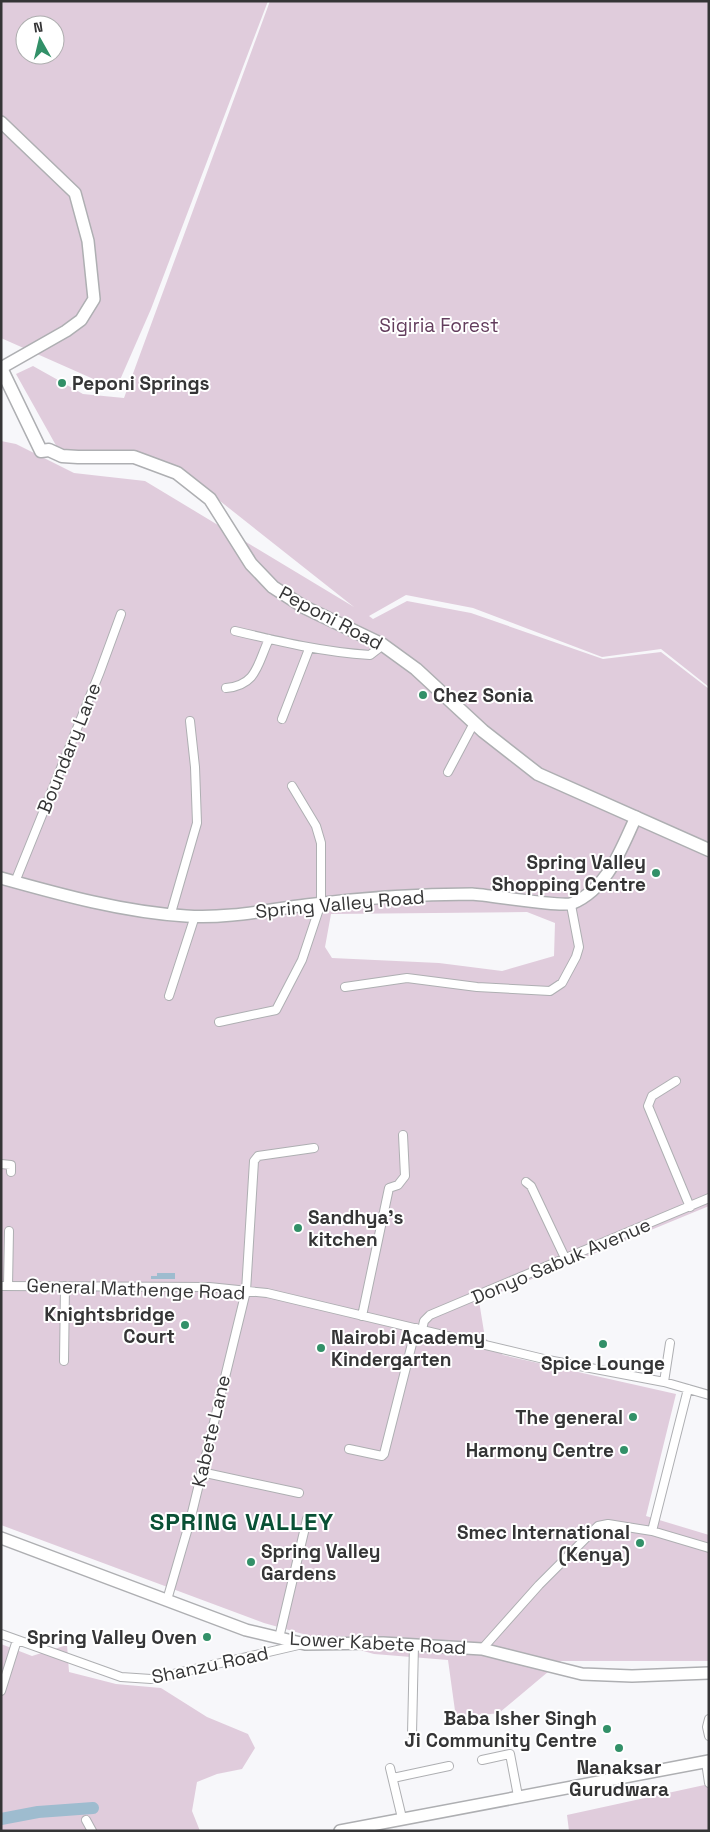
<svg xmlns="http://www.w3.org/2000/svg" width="710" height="1832" viewBox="0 0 710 1832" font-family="'Space Grotesk',sans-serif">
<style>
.green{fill:#e0ccdc;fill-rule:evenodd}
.water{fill:#9ebccf}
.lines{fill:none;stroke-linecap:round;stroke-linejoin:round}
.river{stroke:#9ebccf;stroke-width:12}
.street-casing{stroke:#aeafb2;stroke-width:10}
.secondary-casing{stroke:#aeafb2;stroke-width:14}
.primary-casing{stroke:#aeafb2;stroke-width:15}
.street{stroke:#fff;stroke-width:8}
.secondary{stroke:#fff;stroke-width:11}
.primary{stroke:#fff;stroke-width:12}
.poi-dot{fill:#329068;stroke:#fff;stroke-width:2}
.labels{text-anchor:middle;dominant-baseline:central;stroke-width:4;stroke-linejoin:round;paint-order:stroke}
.park-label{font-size:19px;fill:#633d5d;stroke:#fff}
.poi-label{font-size:19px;font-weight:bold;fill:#353536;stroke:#fff;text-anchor:end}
.street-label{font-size:19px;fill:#353536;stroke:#fff}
.district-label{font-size:24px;font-weight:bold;letter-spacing:1px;fill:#095035;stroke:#fff}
</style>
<rect width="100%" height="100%" fill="#f7f7fa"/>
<path class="green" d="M 1,1 L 268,1 L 151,309 L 116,389 L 1,338 ZM 25,25 L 55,25 L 55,55 L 25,55 Z
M 270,1 L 709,1 L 709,687 L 661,649 L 602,657 L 473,608 L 406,595 L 369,616 L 373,619 L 407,601 L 471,613 L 603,659 L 661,652 L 709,689 L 709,1206 L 479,1301 L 485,1338 L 503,1355 L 676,1394 L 646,1516 L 709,1535 L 709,1661 L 561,1661 L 499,1713 L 456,1718 L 448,1660 L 374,1654 L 264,1623 L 1,1525 L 1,441 L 16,444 L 74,473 L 145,481 L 354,607 L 177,467 L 77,454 L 58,449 L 16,374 L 33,366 L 83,394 L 124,398 ZM 527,912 L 555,923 L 554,956 L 502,971 L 439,963 L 332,958 L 325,947 L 331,914 Z
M 1,1644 L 32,1656 L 67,1645 L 69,1672 L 116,1684 L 161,1688 L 207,1717 L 248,1734 L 255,1748 L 242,1769 L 217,1774 L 197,1782 L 192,1811 L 200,1831 L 1,1831 Z
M 709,1784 L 709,1831 L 569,1831 L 567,1815 Z"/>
<path class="water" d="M 157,1273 L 175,1273 L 175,1279 L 151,1279 L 151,1276 L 157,1276 Z"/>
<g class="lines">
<path class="river" d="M 1,1819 L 38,1812 L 93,1808"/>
<defs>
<path id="street" d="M 235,631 C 281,642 323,652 370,655 L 383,645
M 226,688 C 257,685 257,665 269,639
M 282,719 L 309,649
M 448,772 L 474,723
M 15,882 L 99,674 L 121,614
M 171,913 L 197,823 L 195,767 L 190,721
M 345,987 L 407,978 L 477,987 L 550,991 L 562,983 L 576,957 L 579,947 L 571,905
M 169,996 L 195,916
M 219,1022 L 276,1010 L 302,960 L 321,903 L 321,843 L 316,826 L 292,786
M 676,1081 L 652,1096 L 648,1106 L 690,1207
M 1,1164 L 11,1165 L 11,1172
M 526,1182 L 531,1186 L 566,1260
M 1,1286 L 209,1287 L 267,1293 L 548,1360 L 664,1382 L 709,1395
M 8,1286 L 9,1231
M 362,1316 L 389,1188 L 398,1185 L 405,1176 L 403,1135
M 422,1330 L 424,1321 L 430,1315 L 709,1198
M 64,1361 L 65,1286
M 664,1382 L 670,1343
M 349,1449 L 382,1456 L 384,1454 L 416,1328
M 201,1472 L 299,1493
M 652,1531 L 709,1548
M 167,1600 L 190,1521 L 246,1291 L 254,1161 L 258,1156 L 314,1148
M 1,1634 L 121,1677 L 151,1679 L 303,1644
M 279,1638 L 307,1519
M 482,1649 L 539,1585 L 598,1526 L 608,1524 L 652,1531 L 688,1389
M 1,1691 L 17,1640
M 709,1719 L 707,1727 L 709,1736
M 412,1734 L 414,1644
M 482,1760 L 510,1754 L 518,1796
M 706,1762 L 709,1783
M 390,1768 L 402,1818
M 393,1778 L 449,1766
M 86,1820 L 92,1831"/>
<path id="secondary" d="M 1,122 L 75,193 L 88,241 L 94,299 L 81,320 L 66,331 L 1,368
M 1,878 C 62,895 123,912 186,916 C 226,919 267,910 306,905 C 361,898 417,894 472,894 C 490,895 564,908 573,903 C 608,888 621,849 636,817
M 1,1538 L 246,1630 L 305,1644 L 383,1643 L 482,1649 L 582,1674 L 632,1676 L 709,1673
M 340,1831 L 709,1761"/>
<path id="primary" d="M 1,368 L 41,451 L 49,450 L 62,456 L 78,457 L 134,457 L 177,473 L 210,499 L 251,564 L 273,587 L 304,607 L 383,645 L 416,669 L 483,731 L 538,774 L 709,850"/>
</defs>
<use href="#street" class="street-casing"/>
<use href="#secondary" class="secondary-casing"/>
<use href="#primary" class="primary-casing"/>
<use href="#street" class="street"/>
<use href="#secondary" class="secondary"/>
<use href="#primary" class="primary"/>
</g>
<g class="poi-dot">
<circle cx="62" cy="383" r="5"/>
<circle cx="423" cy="695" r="5"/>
<circle cx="656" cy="873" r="5"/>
<circle cx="298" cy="1228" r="5"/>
<circle cx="185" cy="1325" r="5"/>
<circle cx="603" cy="1344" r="5"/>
<circle cx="321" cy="1348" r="5"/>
<circle cx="633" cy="1417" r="5"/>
<circle cx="624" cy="1450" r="5"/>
<circle cx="640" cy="1543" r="5"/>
<circle cx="251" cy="1562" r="5"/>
<circle cx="207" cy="1637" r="5"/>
<circle cx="607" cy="1729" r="5"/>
<circle cx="619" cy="1748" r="5"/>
</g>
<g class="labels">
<g class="park-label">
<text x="439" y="325">Sigiria Forest</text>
</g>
<g class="poi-label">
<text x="72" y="383" text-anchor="start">Peponi Springs</text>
<text x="433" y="695" text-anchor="start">Chez Sonia</text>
<text x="646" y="862">Spring Valley<tspan x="646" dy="22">Shopping Centre</tspan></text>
<text x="308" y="1217" text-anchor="start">Sandhya’s<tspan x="308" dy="22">kitchen</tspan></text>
<text x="175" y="1314">Knightsbridge<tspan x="175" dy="22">Court</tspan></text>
<text x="331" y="1337" text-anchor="start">Nairobi Academy<tspan x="331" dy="22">Kindergarten</tspan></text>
<text x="603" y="1363" text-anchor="middle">Spice Lounge</text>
<text x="623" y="1417">The general</text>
<text x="614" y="1450">Harmony Centre</text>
<text x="630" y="1532">Smec International<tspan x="630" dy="22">(Kenya)</tspan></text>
<text x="261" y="1551" text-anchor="start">Spring Valley<tspan x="261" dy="22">Gardens</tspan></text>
<text x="197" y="1637">Spring Valley Oven</text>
<text x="597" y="1718">Baba Isher Singh<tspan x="597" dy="22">Ji Community Centre</tspan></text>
<text x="619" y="1767" text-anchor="middle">Nanaksar<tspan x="619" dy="22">Gurudwara</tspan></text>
</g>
<g class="street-label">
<text transform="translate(331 618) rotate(28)">Peponi Road</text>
<text transform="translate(69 748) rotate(-68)">Boundary Lane</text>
<text transform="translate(340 904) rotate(-5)">Spring Valley Road</text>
<text transform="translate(561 1261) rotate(-23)">Donyo Sabuk Avenue</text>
<text transform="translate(136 1289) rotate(2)">General Mathenge Road</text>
<text transform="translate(211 1431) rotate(-77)">Kabete Lane</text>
<text transform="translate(378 1643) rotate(3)">Lower Kabete Road</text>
<text transform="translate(210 1665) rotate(-12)">Shanzu Road</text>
</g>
<g class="district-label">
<text x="242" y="1521">SPRING VALLEY</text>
</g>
</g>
<rect width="710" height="1832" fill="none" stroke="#353536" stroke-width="5"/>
<g transform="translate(40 40) rotate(352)"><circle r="24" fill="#ffffff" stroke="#aeaeaf"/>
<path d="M0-4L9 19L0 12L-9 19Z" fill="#329068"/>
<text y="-8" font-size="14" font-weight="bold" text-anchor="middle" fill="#353536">N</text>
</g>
</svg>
